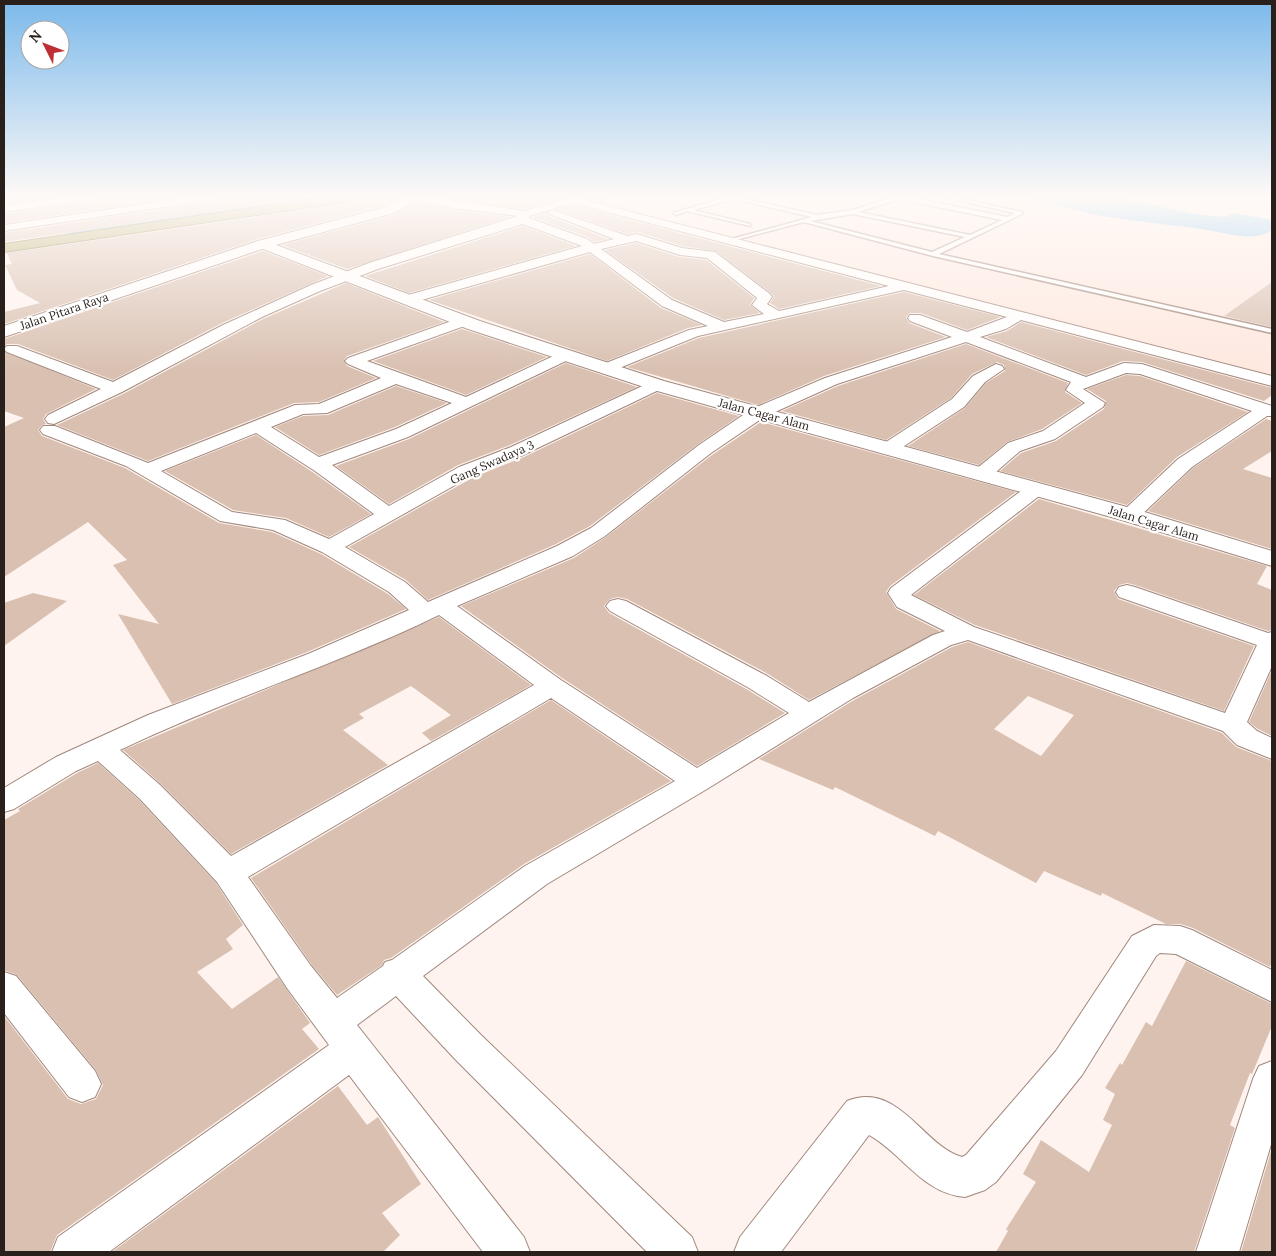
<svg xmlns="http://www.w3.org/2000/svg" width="1276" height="1256" viewBox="0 0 1276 1256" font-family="Lora,serif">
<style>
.built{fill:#fee8df}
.water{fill:#77c0ef}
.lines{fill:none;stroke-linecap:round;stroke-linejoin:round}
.stream{fill:#77c0ef;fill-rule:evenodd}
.building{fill:#d9c0b1;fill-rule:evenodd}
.service-casing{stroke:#a0877c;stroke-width:3}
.minor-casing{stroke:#a0877c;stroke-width:2}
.tertiary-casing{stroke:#a0877c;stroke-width:2}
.secondary-casing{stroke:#a0877c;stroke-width:2}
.trunk-casing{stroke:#746830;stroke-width:2}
.service{fill:#fff;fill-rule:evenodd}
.minor{fill:#fff;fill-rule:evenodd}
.tertiary{fill:#fff;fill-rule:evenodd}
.secondary{fill:#fff;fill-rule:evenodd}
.trunk{fill:#b0a663;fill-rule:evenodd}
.labels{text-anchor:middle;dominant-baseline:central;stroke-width:4.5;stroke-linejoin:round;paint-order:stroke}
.far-street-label{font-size:12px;fill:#291f1b;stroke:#fff}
</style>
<rect width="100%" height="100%" fill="#fef3ee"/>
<path class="built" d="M 592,196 L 1217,196 L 1246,200 L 1272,199 L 1272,379 L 580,200 Z"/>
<path class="water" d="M 1007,196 L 1112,196 L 1194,214 L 1225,217 L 1233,213 L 1268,219 L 1272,222 C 1272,226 1272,230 1269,232 C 1252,241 1230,234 1213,231 C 1172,224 1132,222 1092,214 C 1063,208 1036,197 1007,196 Z"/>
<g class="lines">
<path class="stream" d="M 322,196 L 332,196 L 68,234 L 66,233 Z"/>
</g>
<path class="building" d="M 4,196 L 63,196 L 4,204 Z
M 105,196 L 185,196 L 4,223 L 4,214 L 98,201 Z
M 224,196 L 322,196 L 4,242 L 4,233 L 217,201 Z
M 367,196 L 399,196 L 398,199 L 385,205 L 258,239 L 4,324 L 4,312 L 40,303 L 17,290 L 5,265 L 12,264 L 7,253 L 359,202 Z
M 435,196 L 570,196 L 525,209 Z
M 412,202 L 459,211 L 509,217 L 347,269 L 282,245 L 394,215 L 410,207 Z
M 573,205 L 881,286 L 779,309 L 770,303 L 774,297 L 771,293 L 716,251 L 682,246 L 638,232 L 628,234 L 557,210 Z
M 545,213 L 546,215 L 608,239 L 594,242 L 588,237 L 532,217 Z
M 523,226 L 576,246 L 409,293 L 365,276 Z
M 636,243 L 679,257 L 706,260 L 754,298 L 750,305 L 760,313 L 724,320 L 673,298 L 605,250 Z
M 263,251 L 328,276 L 222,323 L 113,380 L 18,344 L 7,344 L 4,347 L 4,339 Z
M 590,254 L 661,308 L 702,325 L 688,328 L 607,361 L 429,300 Z
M 1272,282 L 1272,327 L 1224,316 Z
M 346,283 L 444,322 L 347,356 L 344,360 L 347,366 L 376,378 L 319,402 L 294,403 L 148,461 L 57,425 L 123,394 L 263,319 Z
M 904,292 L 1001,317 L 967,330 L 921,313 L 910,313 L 906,317 L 909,323 L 946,337 L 824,376 L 758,405 L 627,367 L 699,338 Z
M 1021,322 L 1272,388 L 1272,395 L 1264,401 L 1142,362 L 1123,361 L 1086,375 L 986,337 L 1007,331 Z
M 462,329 L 547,357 L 466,395 L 373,361 Z
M 966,344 L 1068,383 L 1065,392 L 1082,403 L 1042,429 L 1007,442 L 979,465 L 908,446 L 965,408 L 986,383 L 1005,371 L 1004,365 L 997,362 L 972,374 L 951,398 L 886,440 L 782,411 L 838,386 Z
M 4,351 L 96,389 L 46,414 L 43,419 L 46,424 L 42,425 L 38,430 L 42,436 L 125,468 L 219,523 L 272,532 L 321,554 L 388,594 L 406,609 L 307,652 L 172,704 L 118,614 L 159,624 L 113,565 L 127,560 L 88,522 L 4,577 L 4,427 L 24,418 L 4,411 Z
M 566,363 L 637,387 L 510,445 L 458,465 L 389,504 L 336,466 L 409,439 Z
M 1126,375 L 1140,376 L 1248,412 L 1177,457 L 1127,505 L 1000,471 L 1021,453 L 1056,441 L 1104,409 L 1106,401 L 1087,389 Z
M 396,386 L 447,403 L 395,427 L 319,455 L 275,427 L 303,416 L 328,415 Z
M 657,393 L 739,416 L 698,444 L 590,526 L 556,544 L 428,600 L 406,580 L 349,547 L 474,477 L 524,457 Z
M 1266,419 L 1272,421 L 1272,451 L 1243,469 L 1272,478 L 1272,549 L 1148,511 L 1193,468 Z
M 761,422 L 1016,492 L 890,586 L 886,592 L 896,609 L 940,631 L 809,700 L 768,674 L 627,599 L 618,597 L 610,599 L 604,606 L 609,613 L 748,690 L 785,713 L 697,766 L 562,678 L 461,606 L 574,558 L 606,537 L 712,455 Z
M 256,435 L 314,473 L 371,514 L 329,537 L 286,518 L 233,510 L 165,471 Z
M 1039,499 L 1267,566 L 1257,584 L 1272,590 L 1272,630 L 1268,631 L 1135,585 L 1127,583 L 1119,585 L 1114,591 L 1118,599 L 1254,646 L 1224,711 L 975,625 L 914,595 Z
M 33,593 L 67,601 L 4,646 L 4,603 Z
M 439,617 L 531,685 L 431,741 L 422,733 L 451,715 L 411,686 L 359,714 L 364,718 L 343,730 L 388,765 L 231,854 L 161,784 L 123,750 Z
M 968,642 L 1222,733 L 1236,747 L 1272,761 L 1272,961 L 1270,967 L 1193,928 L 1180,924 L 1166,924 L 1102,893 L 1101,896 L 1044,871 L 1036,883 L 938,831 L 935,836 L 835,787 L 833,790 L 759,759 L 854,700 L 952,647 ZM 1028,696 L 1074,715 L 1041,756 L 994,729 Z
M 1272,670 L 1272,736 L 1258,729 L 1249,722 Z
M 551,700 L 671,781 L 524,864 L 391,958 L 384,960 L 382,965 L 337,995 L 312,965 L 251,878 Z
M 98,763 L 139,800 L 216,883 L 243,925 L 226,939 L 233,949 L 197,972 L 232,1009 L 278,977 L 310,1023 L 302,1029 L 319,1049 L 57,1235 L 50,1252 L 4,1252 L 4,1016 L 68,1099 L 81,1104 L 96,1099 L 103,1085 L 96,1070 L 17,975 L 4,970 L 4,820 L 20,811 L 18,809 L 77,773 Z
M 1186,961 L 1272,1004 L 1272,1026 L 1252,1074 L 1250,1073 L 1230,1125 L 1235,1128 L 1194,1252 L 996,1252 L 1008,1231 L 1006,1229 L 1036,1182 L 1023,1174 L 1041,1140 L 1089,1172 L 1112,1125 L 1103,1120 L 1115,1094 L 1105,1088 L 1120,1063 L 1122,1065 L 1146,1022 L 1152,1026 Z
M 338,1086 L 367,1125 L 378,1117 L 421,1184 L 382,1213 L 400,1235 L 383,1252 L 112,1252 Z
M 1272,1148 L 1272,1252 L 1241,1252 Z"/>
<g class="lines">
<defs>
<path id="service" d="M 607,196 L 615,196 L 585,205 L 582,203 Z
M 732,196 L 817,215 L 853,210 L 897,196 L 904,196 L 1007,217 L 1015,213 L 939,196 L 948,196 L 1022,212 L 1022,214 L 939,254 L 1272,329 L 1272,333 L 933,256 L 804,222 L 728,242 L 728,240 L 812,217 L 734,199 L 693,210 L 750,224 L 750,226 L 687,211 L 676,215 L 673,213 ZM 899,199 L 1002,220 L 970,235 L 858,212 ZM 853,214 L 965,237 L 932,252 L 810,221 Z"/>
<path id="minor" d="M 76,196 L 103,196 L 98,199 L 4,212 L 4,206 Z
M 197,196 L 222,196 L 217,199 L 4,231 L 4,225 Z
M 402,196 L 423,196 L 525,211 L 573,197 L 1272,376 L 1272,386 L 1021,320 L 1006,329 L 980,337 L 1086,377 L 1124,363 L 1142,364 L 1272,406 L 1272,416 L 1267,416 L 1192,467 L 1137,519 L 1130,521 L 1123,519 L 1120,515 L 1123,511 L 1178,459 L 1252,411 L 1140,374 L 1126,373 L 1083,389 L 1105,403 L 1103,407 L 1055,439 L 1020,451 L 989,478 L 975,478 L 973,474 L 975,470 L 1008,443 L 1043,431 L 1085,403 L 1066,390 L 1071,382 L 966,342 L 837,384 L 764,417 L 711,453 L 605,536 L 573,556 L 457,606 L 561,680 L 697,768 L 789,713 L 749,688 L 610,611 L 606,606 L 610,601 L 618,599 L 626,601 L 767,676 L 809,702 L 933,635 L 945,631 L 897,607 L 888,593 L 891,588 L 1029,485 L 1043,485 L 1046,489 L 1043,493 L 911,595 L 974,627 L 1225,713 L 1257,645 L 1119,597 L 1116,592 L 1119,587 L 1127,585 L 1135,587 L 1268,633 L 1272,632 L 1272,666 L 1247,722 L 1257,731 L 1272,738 L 1272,759 L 1237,745 L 1223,731 L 968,640 L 951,645 L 853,698 L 707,789 L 547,884 L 423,976 L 481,1035 L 692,1237 L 698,1252 L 647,1252 L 455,1059 L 396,996 L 357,1025 L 524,1237 L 530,1252 L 483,1252 L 349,1075 L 109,1252 L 52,1252 L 58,1237 L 329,1045 L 287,988 L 217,882 L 140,799 L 98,761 L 76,771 L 14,809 L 4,812 L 4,788 L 56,757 L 148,715 L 308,654 L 409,610 L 389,592 L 322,552 L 273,530 L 220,521 L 126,466 L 43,434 L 40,430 L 43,426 L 55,426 L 148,463 L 295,405 L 319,404 L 381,378 L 348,364 L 345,361 L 348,358 L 460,318 L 465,317 L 472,321 L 470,324 L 367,361 L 466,397 L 562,352 L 572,352 L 575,355 L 572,358 L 408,437 L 332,465 L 389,506 L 459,467 L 511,447 L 651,382 L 663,382 L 665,385 L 663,388 L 523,455 L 473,475 L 345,547 L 405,582 L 428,602 L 557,546 L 591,528 L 699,445 L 752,409 L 825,378 L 952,337 L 910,321 L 908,318 L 910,315 L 920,315 L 967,332 L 1007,317 L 904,290 L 698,336 L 607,373 L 601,371 L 599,368 L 601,365 L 689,330 L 708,326 L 662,306 L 590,252 L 411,303 L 406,304 L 399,300 L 401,297 L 582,246 L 523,224 L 378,269 L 320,291 L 262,317 L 122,392 L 54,424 L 48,423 L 45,419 L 48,415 L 101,389 L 7,352 L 4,349 L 7,346 L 17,346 L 113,382 L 223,325 L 311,285 L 369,263 L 518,216 L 459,209 L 407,199 ZM 573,203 L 889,286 L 779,311 L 767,304 L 772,297 L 770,294 L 715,252 L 682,248 L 637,234 L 628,236 L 552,210 L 547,213 L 614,239 L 594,244 L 587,239 L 529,218 L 529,216 ZM 636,241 L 680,255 L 707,258 L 757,298 L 752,305 L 764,314 L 724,322 L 672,300 L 601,249 ZM 396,384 L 452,403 L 396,429 L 319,457 L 271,427 L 303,414 L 327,413 ZM 256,433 L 315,471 L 374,514 L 329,539 L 285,520 L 232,512 L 161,471 ZM 439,615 L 534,685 L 231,856 L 160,785 L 120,750 C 224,700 336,665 439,615 ZM 551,698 L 675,781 L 525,866 L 392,960 L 385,962 L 383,966 L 337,998 L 311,966 L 248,877 Z
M 996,364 L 1002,366 L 1004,369 L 985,382 L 964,407 L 895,452 L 883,452 L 880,448 L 883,444 L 952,399 L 973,376 Z
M 1154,925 L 1180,926 L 1192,930 L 1272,970 L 1272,1002 L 1176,954 L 1160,953 L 1156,956 L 1082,1075 L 996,1182 L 985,1190 L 965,1197 C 923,1194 903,1154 869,1135 L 781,1252 L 734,1252 L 740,1237 L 847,1101 C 898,1080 923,1146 962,1157 L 966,1155 L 1056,1051 L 1132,936 Z
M 4,972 L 16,976 L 95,1071 L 101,1084 L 95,1097 L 82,1102 L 69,1097 L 4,1013 Z
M 1272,1061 L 1272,1141 L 1239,1252 L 1196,1252 L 1253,1079 L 1259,1066 Z"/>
<path id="tertiary" d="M 263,240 L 480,321 L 664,381 L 1138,510 L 1272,551 L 1272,566 L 1122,520 L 650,389 L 468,329 L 258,247 L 256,244 Z"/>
<path id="secondary" d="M 401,196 L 413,196 L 409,205 L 394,213 L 268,247 L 4,337 L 4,326 L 258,241 L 386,207 L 400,200 Z"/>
<path id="trunk" d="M 335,196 L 365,196 L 359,200 L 4,252 L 4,244 Z"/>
</defs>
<use href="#service" class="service-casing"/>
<use href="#minor" class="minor-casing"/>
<use href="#tertiary" class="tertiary-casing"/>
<use href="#secondary" class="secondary-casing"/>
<use href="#trunk" class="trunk-casing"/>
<use href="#service" class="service"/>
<use href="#minor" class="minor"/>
<use href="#tertiary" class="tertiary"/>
<use href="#secondary" class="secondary"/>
<use href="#trunk" class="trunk"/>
</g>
<linearGradient id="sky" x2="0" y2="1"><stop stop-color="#7bb9eb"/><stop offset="0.53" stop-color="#fffaf7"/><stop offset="1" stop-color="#fffaf7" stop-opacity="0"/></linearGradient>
<rect width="1276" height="372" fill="url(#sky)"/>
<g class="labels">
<g class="far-street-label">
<text transform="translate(64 311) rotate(-19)">Jalan Pitara Raya</text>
<text transform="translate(764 414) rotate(15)">Jalan Cagar Alam</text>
<text transform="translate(492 462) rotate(-24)">Gang Swadaya 3</text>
<text transform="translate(1154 523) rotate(17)">Jalan Cagar Alam</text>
</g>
</g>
<rect width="1276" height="1256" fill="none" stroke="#291f1b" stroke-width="10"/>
<g transform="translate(45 45) rotate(312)"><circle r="24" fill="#ffffff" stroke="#a9a5a4"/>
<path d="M0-4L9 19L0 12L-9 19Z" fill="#be2e35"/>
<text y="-8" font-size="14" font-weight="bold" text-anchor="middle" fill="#291f1b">N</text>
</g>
</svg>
